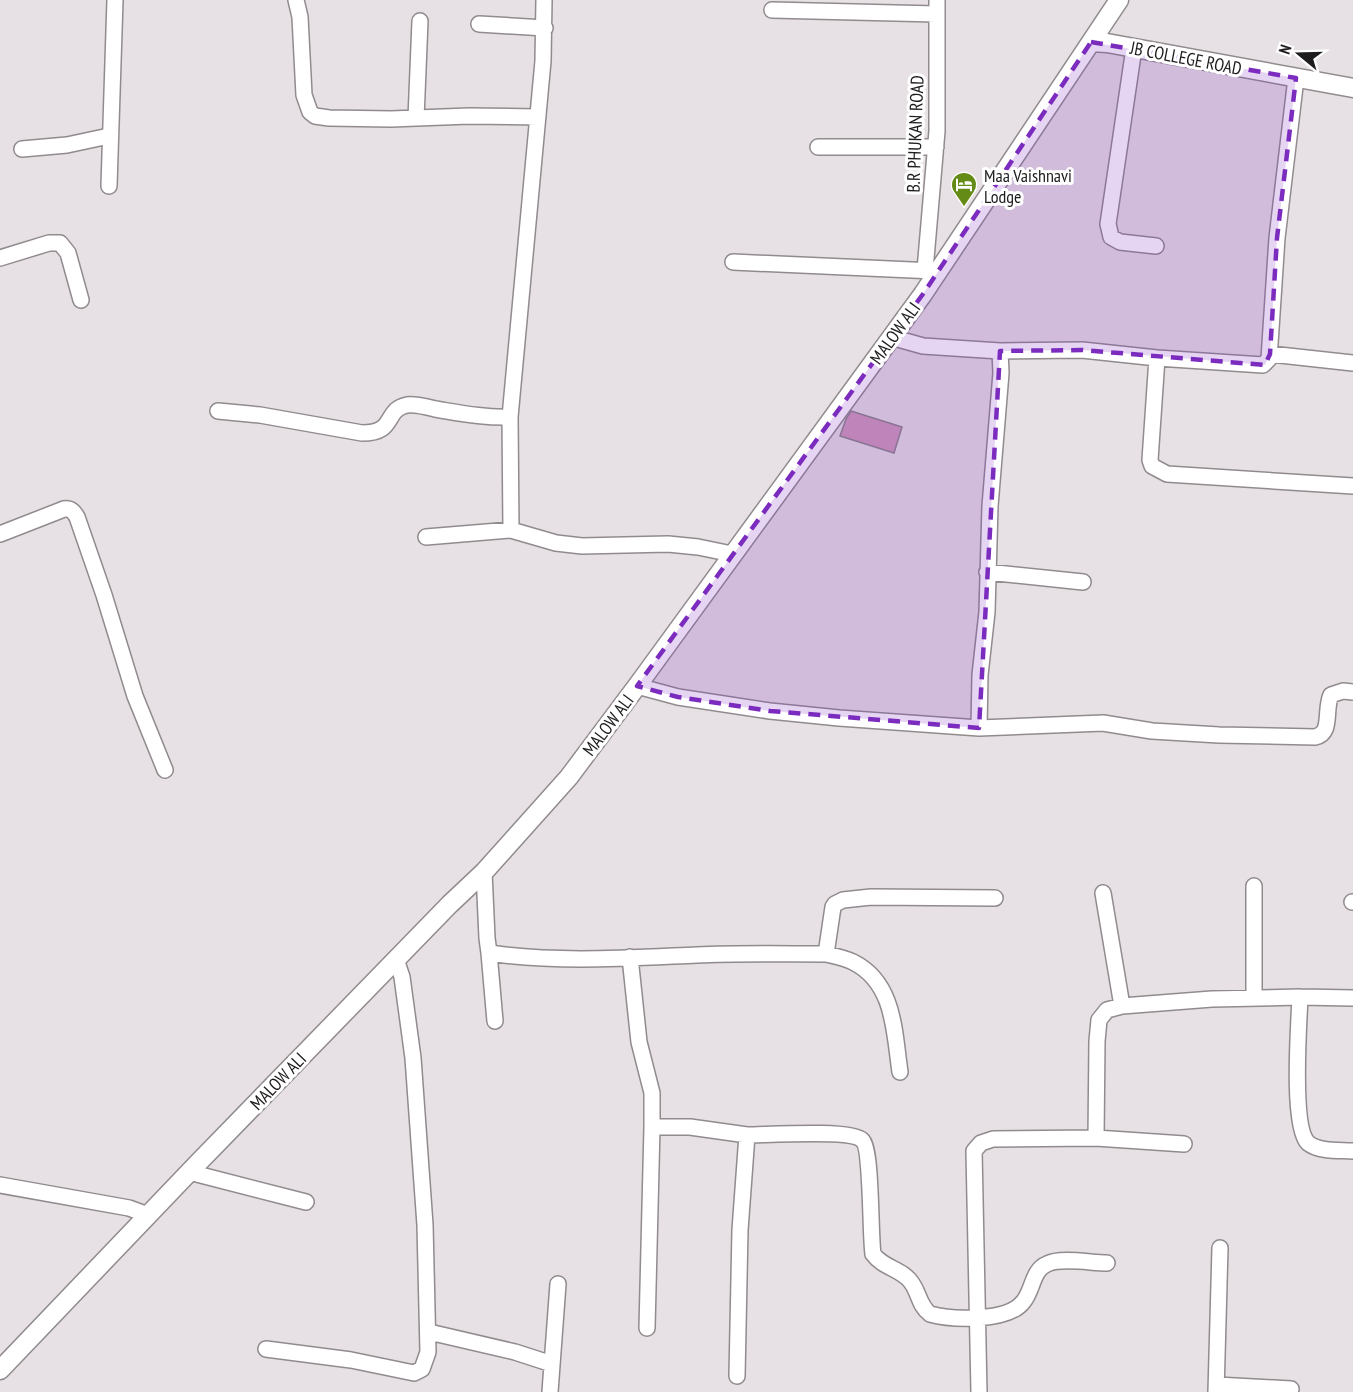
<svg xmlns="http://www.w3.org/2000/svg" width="1353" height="1392" viewBox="0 0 1353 1392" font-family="'PT Sans Narrow',sans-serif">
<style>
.building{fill:#d09bbb;stroke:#8c8689;stroke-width:1.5}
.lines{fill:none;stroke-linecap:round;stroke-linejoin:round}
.minor-casing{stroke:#918b8e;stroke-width:18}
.tertiary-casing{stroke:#918b8e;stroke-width:21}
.minor{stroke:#fff;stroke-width:15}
.tertiary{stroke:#fff;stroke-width:18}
.marked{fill:#7b2cbf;fill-opacity:0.2;stroke:#7b2cbf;stroke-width:4.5;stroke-dasharray:12 8;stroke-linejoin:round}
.labels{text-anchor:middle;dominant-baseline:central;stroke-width:6;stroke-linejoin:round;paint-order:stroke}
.street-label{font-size:18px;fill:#1f1c1e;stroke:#fff}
.poi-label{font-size:18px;fill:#1f1c1e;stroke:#fff;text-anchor:start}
</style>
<rect width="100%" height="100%" fill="#e7e0e4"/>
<path class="building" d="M 851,411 L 902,427 L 894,453 L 840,436 L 846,419 Z"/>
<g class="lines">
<defs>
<path id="minor" d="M 296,0 L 300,17 L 304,95 L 310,112 L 315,116 L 329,118 L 391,119 L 469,116 L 538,117
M 544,0 L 543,61 L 510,417 L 511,530 L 556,543 L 582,546 L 668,544 L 698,547 L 732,554
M 772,10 L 936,14
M 479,24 L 545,28
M 1134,48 L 1108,224 L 1111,237 L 1120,242 L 1156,246
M 1296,78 L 1277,238 L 1269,359 L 1263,365 L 1157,358 L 1150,460 L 1152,466 L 1167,474 L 1353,486
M 416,118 L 420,21
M 818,147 L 936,147
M 22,149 L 67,145 L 109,136
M 109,186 L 115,0
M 0,258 L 49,243 L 60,243 L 68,253 L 81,300
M 733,262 L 934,271
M 925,270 L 937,131 L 937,0
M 891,337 L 923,346 L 1000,351 L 1001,373 L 990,506 L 987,612 L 980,675 L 979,728
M 1000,351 L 1082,350 L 1157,358
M 1270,354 L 1353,363
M 218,411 L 260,415 L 362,433 C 397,433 383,410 407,405 C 416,404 427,407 435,409 C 460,413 485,418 510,417
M 0,534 L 64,509 C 71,508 74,512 77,517 L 104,595 L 135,696 L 165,770
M 426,537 L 511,530
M 987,572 L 1083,582
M 637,686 L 678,697 L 770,711 L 839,718 L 979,728 L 1103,723 L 1152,731 L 1219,735 L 1315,737 C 1333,734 1324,709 1331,695 L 1343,691 L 1353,692
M 484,872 L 487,938 L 489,953 C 557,963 628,958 697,955 C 740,953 783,954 826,954 L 833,907 L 835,904 L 843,900 L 871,897 L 995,898
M 1254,886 L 1254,998
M 1103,893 L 1122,1006
M 1352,902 L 1353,902
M 489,953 L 495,1021
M 826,954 C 835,956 845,958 853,962 C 895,983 894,1032 900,1072
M 630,957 L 639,1042 L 652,1093 L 652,1127 L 690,1127 L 747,1135
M 1300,997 C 1299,1023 1291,1126 1308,1143 C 1319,1152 1340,1150 1353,1151
M 1096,1138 L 1184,1144
M 189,1172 L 306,1202
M 0,1185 L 129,1208 L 148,1215
M 647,1328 L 652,1127
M 429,1332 L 515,1352 L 552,1364
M 266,1349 L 351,1360 L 414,1373 L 422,1369 L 428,1352 L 425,1225 L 413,1058 L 402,977 L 396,959
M 737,1376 L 740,1230 L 747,1135 C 766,1135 851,1129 862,1140 C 872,1148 870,1235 873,1254 C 883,1268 902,1269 911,1282 C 919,1292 919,1306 930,1314 C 952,1320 1008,1322 1023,1302 C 1033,1291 1032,1270 1047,1264 C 1061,1257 1091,1263 1107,1263
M 1217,1385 L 1291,1389
M 550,1392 L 558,1284
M 979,1392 L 974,1151 L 981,1143 L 993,1139 L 1096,1138 L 1097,1041 L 1099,1020 L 1107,1010 L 1122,1006 L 1212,999 L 1300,997 L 1353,998
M 1216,1392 L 1220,1248"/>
<path id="tertiary" d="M 1091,42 L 1107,43 L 1353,88
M 0,1370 L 197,1164 L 450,904 L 484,872 L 569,777 L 640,682 L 923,294 L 1119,0"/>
</defs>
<use href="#minor" class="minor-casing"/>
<use href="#tertiary" class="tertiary-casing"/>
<use href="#minor" class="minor"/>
<use href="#tertiary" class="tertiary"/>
</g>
<path class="marked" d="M 1091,42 L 1296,78 L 1277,238 L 1270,354 L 1265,365 L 1082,350 L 1000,351 L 979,728 L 770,711 L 678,697 L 637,686 L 923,294 Z"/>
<defs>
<symbol id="hotel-pin" viewBox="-11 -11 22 30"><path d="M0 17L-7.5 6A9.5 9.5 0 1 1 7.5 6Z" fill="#648b15" stroke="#fff"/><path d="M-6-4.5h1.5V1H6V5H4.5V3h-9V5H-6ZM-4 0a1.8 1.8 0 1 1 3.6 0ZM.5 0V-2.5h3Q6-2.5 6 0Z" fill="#fff"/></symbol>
</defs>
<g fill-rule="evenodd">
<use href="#hotel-pin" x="949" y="170" width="30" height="40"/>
</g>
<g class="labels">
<g class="street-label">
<text transform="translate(1186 58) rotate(11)">JB COLLEGE ROAD</text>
<text transform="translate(915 134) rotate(-88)">B.R PHUKAN ROAD</text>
<text transform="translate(895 333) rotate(-54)">MALOW ALI</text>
<text transform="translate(608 725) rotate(-53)">MALOW ALI</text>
<text transform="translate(278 1081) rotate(-46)">MALOW ALI</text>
</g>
<g class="poi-label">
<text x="984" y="175">Maa Vaishnavi<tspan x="984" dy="21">Lodge</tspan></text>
</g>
</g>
<g transform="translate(1299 54) rotate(289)" stroke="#ffffff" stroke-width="4.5" paint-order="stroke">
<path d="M0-4.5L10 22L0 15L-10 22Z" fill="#1f1c1e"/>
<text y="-9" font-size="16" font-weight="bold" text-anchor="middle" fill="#1f1c1e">N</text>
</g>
</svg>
